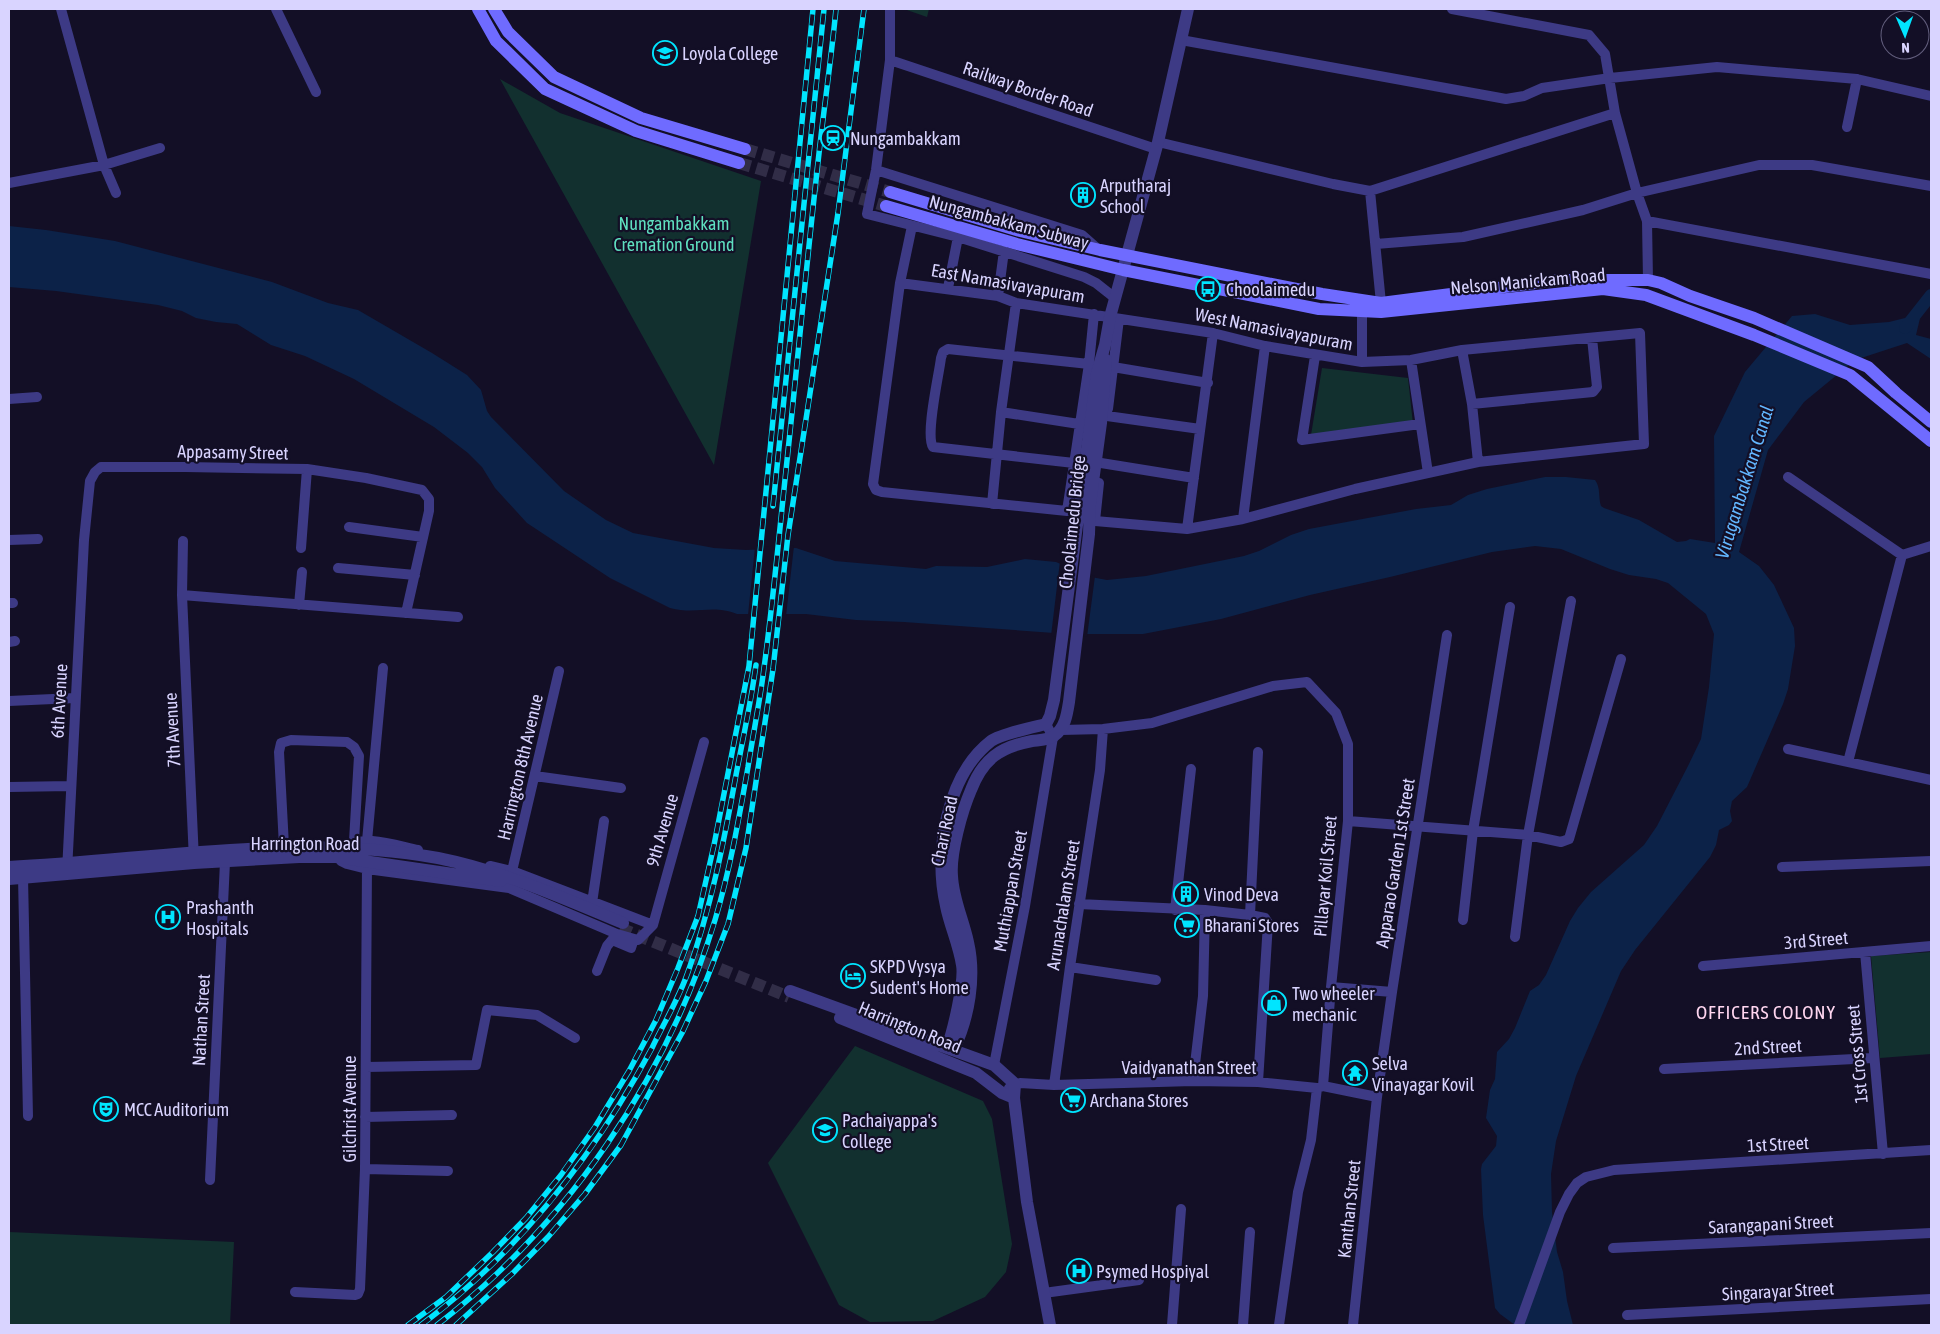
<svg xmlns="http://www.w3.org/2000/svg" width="1940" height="1334" viewBox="0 0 1940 1334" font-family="'Asap Condensed',sans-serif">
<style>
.green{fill:#12302f}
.water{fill:#0c2248}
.pier{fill:#130f26}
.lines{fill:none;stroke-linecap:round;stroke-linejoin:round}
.canal{stroke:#0c2248;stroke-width:12}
.tertiary-tunnel{stroke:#312d47;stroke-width:12;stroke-dasharray:12 6;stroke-linecap:butt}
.secondary-tunnel{stroke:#312d47;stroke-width:12;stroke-dasharray:12 6;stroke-linecap:butt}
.minor{stroke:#3d3a85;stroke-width:10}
.tertiary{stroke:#3d3a85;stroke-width:12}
.secondary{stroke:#6f6bff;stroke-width:12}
.rail-casing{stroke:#00e5ff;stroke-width:5.5}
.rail{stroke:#130f26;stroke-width:4;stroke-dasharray:11;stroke-linecap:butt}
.labels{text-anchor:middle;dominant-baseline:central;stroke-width:4.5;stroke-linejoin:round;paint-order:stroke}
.poi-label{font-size:18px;fill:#d9d4ff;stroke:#130f26;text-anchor:start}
.street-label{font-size:18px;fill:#d9d4ff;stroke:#130f26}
.park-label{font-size:18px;fill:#5fe0c0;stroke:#130f26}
.water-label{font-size:19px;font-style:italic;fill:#62b6ff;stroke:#130f26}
.neighbourhood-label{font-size:19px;letter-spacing:1px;fill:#ffd6f0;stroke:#130f26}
</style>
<rect width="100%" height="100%" fill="#130f26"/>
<path class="green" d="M 904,9 L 929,9 L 927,17 Z
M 500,79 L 560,113 L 761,181 L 714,465 Z
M 1322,368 L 1408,378 L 1413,424 L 1311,435 Z
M 1931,952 L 1931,1054 L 1880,1058 L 1871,956 Z
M 855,1046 L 983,1101 L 992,1119 L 1012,1244 L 1006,1272 L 985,1297 L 933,1321 L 870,1322 L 839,1305 L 768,1163 Z
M 9,1232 L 234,1242 L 230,1325 L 9,1325 Z"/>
<path class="water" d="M 9,226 L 46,230 L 115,241 L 272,282 L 328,303 L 358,310 L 432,353 L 467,375 L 481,390 L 487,411 L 491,417 L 564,491 L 606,520 L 633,533 L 714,548 L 746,550 L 796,548 L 835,561 L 926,569 L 936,566 L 987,567 L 1025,559 L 1056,562 L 1091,577 L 1107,580 L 1146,576 L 1244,556 L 1259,551 L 1291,535 L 1309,529 L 1416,509 L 1451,505 L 1468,495 L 1487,489 L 1545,477 L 1566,477 L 1595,480 C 1601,488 1598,497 1601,506 L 1604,508 L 1639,520 L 1677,542 L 1686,541 L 1690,539 L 1715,543 L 1714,436 L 1745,372 L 1792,316 L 1815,314 L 1850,325 L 1889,322 L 1921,314 L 1916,335 L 1931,339 L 1931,359 L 1907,343 L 1855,360 L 1804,402 L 1768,450 L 1739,552 L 1759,566 L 1774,585 L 1794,628 L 1795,646 L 1788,689 L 1783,704 L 1747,787 L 1732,801 L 1730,811 L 1732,821 L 1729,825 L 1719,830 L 1716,845 L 1710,857 L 1635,950 L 1621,971 L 1576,1076 L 1556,1141 L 1551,1174 L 1552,1212 L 1557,1252 L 1563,1272 L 1567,1301 L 1573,1325 L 1515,1325 L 1500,1314 L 1495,1308 L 1483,1215 L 1481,1169 L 1482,1164 L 1496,1146 L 1497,1136 L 1486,1118 L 1490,1090 L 1495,1079 L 1497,1052 L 1509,1039 L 1515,1028 L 1530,991 L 1539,985 L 1546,975 L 1570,921 L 1578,908 L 1591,892 L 1644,845 L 1657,826 L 1688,766 L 1701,739 L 1709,687 L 1714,634 L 1706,614 L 1668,583 L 1656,579 L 1629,575 L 1610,569 L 1561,549 L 1535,546 L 1492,552 L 1390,577 L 1310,595 L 1221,619 L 1143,634 L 1068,634 L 904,622 L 856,620 L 806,614 L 737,614 C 712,604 697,615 670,608 L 610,578 L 527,523 L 495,488 L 482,467 L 468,453 L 434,427 L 354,379 L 305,356 L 271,345 L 237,324 L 216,322 L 196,318 L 182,311 L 158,305 L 56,291 L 9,287 Z"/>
<path class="pier" d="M 785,545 L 794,546 L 786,616 L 748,615 L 755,547 Z
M 1060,561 L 1080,571 L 1095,576 L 1087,637 L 1051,636 Z"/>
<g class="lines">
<path class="canal" d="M 1905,328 L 1931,295"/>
<path class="tertiary-tunnel" d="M 620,928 L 789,997"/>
<path class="secondary-tunnel" d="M 745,149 L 890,192
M 739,163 L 886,206"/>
<path class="minor" d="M 61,9 L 104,165 L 116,193
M 276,9 L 316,92
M 890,9 L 890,60 L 876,170 L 867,214 L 958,237 L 1084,277 L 1096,283 L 1115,298
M 1452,9 L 1589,35 L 1605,54 L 1615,113 L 1637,193 L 1647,221 L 1648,280
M 1181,40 L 1506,99 L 1524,96 L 1542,88 L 1610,78 L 1717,67 L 1857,79 L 1931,96
M 890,60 L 1156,149
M 1847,127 L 1857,79
M 1158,142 L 1333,184 L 1370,191 L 1615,113
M 876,170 L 1082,235 L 1099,250
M 9,183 L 104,165 L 160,148
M 1370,191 L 1381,303
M 1647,221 L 1931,274
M 912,226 L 900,283 L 873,484 L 876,490 L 882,492 L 1067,511 L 1089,364 L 1094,314
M 1376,244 L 1463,237 L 1583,210 L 1637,193 L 1759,165 L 1812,165 L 1931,186
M 900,283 L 998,296 L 1016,303 L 1213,333 L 1265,346 L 1362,362 L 1411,360 L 1462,350 L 1640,333 L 1644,444 L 1478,462 L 1355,489 L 1243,519 L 1187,529 L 1095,521 L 1099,483
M 948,288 L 958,237
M 998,296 L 1004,251
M 1462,350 L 1472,404 L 1478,462
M 1315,356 L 1302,440 L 1420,424
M 1411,360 L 1428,473
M 1362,362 L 1362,311
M 1113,367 L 1208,383
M 9,399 L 37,397
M 1472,404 L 1593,392 L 1597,387 L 1592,338
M 1108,409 L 1119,319
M 1001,412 L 1079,424
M 1107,416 L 1200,429
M 1074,463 L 933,447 C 925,435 939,375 941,358 L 943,352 L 948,349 L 1089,364
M 1101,463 L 1194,478
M 1788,477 L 1902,555 L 1848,762
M 992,504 L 1001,412 L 1016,303
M 1243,519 L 1265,346
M 349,527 L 423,537
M 1187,529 L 1213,333
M 9,540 L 38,539
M 183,541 L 182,595 L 194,860
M 301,548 L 307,469
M 1902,555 L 1931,546
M 338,568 L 415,575
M 182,595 L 458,617
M 9,603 L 13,603
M 299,605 L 302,572
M 9,642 L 15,641
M 9,701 L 75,698
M 1061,730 L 1103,729 L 1152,723 L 1273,686 L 1307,682 L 1336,713 L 1348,744 L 1348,821 L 1331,987 L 1323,1086
M 1788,749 L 1931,780
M 535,776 L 621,788
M 9,787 L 71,786
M 1348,821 L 1528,835 L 1561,842 L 1569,839 L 1621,659
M 367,841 L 383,668
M 284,846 L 279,752 L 281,743 L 291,740 L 347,742 L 354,747 L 359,756 L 354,841
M 341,847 C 364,834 394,845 418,850
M 341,861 L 347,864 L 367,869 L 509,888 L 617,934 L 638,940 L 653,925 L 512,871 L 490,866
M 1782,867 L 1931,861
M 67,871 L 84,540 L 90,481 L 95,472 L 101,467 L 185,467 L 307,469 L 366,478 L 422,490 L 429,499 L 429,511 L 406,613
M 512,871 L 559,671
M 23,877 L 28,1116
M 592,903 L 604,821
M 1079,904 L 1205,910 L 1250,915 L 1265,918 L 1268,923 L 1258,1082
M 1175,910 L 1191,769
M 1250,915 L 1258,752
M 1463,920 L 1473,831 L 1510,607
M 653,925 L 704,742
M 1515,937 L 1528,835 L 1571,601
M 612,940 L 631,948 L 634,939
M 1865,952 L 1883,1154
M 1703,966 L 1931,946
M 1070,967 L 1156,980
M 597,971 L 607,946 L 617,934
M 1331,987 L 1392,992
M 994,1065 L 1025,906 L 1053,737 L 1046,724
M 366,1067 L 476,1065 L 487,1010 L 537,1015 L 575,1038
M 1664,1069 L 1873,1058
M 1193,1081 L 1203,996 L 1205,910
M 1054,1085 L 1070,967 L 1100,770 L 1103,729
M 1009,1088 L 1020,1083 L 1054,1085 L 1193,1081 L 1258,1082 L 1317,1088 L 1323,1086 L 1377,1097
M 365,1117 L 452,1115
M 365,1169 L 448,1171
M 210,1180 L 225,862
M 1613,1248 L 1931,1233
M 295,1292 L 355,1295 L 358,1294 L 360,1289 L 365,1169 L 367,864
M 1044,1293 L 1139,1280
M 1627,1315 L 1931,1299
M 1172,1325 L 1181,1209
M 1243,1325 L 1250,1232
M 1279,1325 L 1298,1192 L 1311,1140 L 1317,1088
M 1353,1325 L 1377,1097 L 1392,992 L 1447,635
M 1519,1325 L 1560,1212 L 1569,1194 L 1577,1183 L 1586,1177 L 1614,1170 L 1931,1150"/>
<path class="tertiary" d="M 9,867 C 152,860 296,832 438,858 C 503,871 563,898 623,923
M 9,879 L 194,863 L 299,857 L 336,857 L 501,881
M 790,991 L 994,1065 L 1015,1084 L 1014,1098 L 1027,1202 L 1050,1325
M 840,1018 L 976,1073 L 1002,1093 L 1014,1098
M 947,1047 C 953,1032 965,981 962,965 C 959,945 950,926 946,906 C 934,853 946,776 991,741 C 1000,734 1034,727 1046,724 L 1050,716 L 1054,700 L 1097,373 L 1105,345 L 1110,317 L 1158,142 L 1188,9
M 954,1049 C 969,1017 976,977 968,942 C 963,919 953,899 952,876 C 950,853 962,811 971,790 C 983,759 1000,747 1032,741 C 1039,740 1049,740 1054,736 C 1065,728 1067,715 1069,702 L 1089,534 L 1090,504 L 1101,423 L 1106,360"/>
<path class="secondary" d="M 478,9 L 496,41 L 545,89 L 636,131 L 739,163
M 494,9 L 508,32 L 554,77 L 641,118 L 745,149
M 890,192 L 1020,231 L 1100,250 L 1322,294 L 1381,303 L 1559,280 L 1648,280 L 1661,283 L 1690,296 L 1754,318 L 1868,367 L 1896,393 L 1931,422
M 886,206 L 1017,244 L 1123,270 L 1319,309 L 1381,312 L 1603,289 L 1646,295 L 1754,335 L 1850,375 L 1931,441"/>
<defs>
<path id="rail" d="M 773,506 L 824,9
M 408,1325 L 446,1297 L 493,1252 L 526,1218 L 561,1175 L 595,1127 L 629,1071 L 656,1020 L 678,968 L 698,916 L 714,845 L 749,666 L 813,9
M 421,1325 C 520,1251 594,1156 652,1048 C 664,1023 679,998 688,972 C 711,908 724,841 736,775 C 743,738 751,702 756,665
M 437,1325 C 568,1224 667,1078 715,920 C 730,870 739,818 748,767 C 753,734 760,701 764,668 C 773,602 779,536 786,470 C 798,358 808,247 821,136 C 826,94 832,51 836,9
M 456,1325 L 512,1274 L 548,1237 L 585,1194 L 621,1145 L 682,1033 L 706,981 L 728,924 L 746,848 L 773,669 L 788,535 L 838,213 L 864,9"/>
</defs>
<use href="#rail" class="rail-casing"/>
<use href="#rail" class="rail"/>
</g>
<defs>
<symbol id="university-ring" viewBox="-11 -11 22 22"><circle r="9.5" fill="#130f26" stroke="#00e5ff" stroke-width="1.5"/><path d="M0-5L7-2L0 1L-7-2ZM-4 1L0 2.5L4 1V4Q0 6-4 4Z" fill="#00e5ff"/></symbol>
<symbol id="station-ring" viewBox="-11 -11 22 22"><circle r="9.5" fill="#130f26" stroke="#00e5ff" stroke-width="1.5"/><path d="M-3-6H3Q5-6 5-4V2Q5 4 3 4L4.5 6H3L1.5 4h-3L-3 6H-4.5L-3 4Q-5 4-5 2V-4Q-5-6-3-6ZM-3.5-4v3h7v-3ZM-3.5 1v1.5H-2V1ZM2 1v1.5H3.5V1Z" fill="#00e5ff"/></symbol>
<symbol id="building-ring" viewBox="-11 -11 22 22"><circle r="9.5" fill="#130f26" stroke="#00e5ff" stroke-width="1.5"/><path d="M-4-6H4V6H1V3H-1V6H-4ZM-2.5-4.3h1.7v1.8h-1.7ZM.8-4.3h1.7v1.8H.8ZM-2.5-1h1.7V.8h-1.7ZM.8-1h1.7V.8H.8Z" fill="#00e5ff"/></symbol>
<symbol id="bus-ring" viewBox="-11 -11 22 22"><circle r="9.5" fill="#130f26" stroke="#00e5ff" stroke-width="1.5"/><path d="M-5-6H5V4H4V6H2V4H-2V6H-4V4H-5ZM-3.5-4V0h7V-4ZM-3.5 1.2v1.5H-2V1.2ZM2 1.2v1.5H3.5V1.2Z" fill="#00e5ff"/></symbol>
<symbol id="hospital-ring" viewBox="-11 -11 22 22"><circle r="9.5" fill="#130f26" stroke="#00e5ff" stroke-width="1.5"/><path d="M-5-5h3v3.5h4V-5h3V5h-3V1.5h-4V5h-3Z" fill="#00e5ff"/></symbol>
<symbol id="supermarket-ring" viewBox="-11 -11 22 22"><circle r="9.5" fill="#130f26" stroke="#00e5ff" stroke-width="1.5"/><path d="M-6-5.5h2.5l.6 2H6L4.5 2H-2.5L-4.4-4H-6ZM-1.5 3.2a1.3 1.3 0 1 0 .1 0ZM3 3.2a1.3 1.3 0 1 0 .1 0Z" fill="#00e5ff"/></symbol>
<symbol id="hotel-ring" viewBox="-11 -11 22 22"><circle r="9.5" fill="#130f26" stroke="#00e5ff" stroke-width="1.5"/><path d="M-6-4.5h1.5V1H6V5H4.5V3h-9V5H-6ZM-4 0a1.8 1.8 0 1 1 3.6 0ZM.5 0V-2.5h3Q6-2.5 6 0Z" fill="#00e5ff"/></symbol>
<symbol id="shop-ring" viewBox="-11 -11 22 22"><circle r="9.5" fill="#130f26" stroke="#00e5ff" stroke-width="1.5"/><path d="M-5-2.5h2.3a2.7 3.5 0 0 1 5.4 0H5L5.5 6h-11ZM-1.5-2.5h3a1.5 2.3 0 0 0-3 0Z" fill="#00e5ff"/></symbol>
<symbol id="temple-ring" viewBox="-11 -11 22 22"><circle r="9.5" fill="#130f26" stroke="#00e5ff" stroke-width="1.5"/><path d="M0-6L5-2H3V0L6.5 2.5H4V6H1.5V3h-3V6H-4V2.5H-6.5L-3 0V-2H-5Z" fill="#00e5ff"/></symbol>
<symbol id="theatre-ring" viewBox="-11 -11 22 22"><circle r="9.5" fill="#130f26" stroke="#00e5ff" stroke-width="1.5"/><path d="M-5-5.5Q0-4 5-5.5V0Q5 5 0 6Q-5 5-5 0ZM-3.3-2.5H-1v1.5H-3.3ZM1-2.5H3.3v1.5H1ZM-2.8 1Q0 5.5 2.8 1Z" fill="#00e5ff"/></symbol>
</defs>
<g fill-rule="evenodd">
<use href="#university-ring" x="651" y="39" width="28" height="28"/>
<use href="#station-ring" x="819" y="124" width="28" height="28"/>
<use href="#building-ring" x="1069" y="181" width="28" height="28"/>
<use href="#bus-ring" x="1194" y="275" width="28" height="28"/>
<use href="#building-ring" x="1172" y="880" width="28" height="28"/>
<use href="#hospital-ring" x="154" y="903" width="28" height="28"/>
<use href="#supermarket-ring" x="1173" y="911" width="28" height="28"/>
<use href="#hotel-ring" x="839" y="962" width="28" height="28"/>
<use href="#shop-ring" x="1260" y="989" width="28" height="28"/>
<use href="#temple-ring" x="1341" y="1059" width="28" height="28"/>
<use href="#supermarket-ring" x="1059" y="1086" width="28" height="28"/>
<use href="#theatre-ring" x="92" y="1095" width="28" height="28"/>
<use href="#university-ring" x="811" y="1116" width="28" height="28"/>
<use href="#hospital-ring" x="1065" y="1257" width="28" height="28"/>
</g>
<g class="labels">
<g class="poi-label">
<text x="682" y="53">Loyola College</text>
<text x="850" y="138">Nungambakkam</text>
<text x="1100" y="185">Arputharaj<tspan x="1100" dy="21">School</tspan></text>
<text x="1226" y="289">Choolaimedu</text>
<text x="1204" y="894">Vinod Deva</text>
<text x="186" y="907">Prashanth<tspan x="186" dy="21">Hospitals</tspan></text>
<text x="1204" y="925">Bharani Stores</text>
<text x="870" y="966">SKPD Vysya<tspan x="870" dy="21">Sudent's Home</tspan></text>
<text x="1292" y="993">Two wheeler<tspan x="1292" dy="21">mechanic</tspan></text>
<text x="1372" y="1063">Selva<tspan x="1372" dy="21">Vinayagar Kovil</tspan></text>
<text x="1090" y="1100">Archana Stores</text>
<text x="124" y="1109">MCC Auditorium</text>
<text x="842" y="1120">Pachaiyappa's<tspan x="842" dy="21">College</tspan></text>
<text x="1096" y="1271">Psymed Hospiyal</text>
</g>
<g class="street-label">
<text transform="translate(1028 89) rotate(19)">Railway Border Road</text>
<text transform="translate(1009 222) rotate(15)">Nungambakkam Subway</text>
<text transform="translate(1528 281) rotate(-5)">Nelson Manickam Road</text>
<text transform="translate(1008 283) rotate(10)">East Namasivayapuram</text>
<text transform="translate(1274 329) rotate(11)">West Namasivayapuram</text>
<text transform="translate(233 452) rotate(1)">Appasamy Street</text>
<text transform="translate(1072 522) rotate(-84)">Choolaimedu Bridge</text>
<text transform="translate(59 701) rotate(-87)">6th Avenue</text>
<text transform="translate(172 730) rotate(-93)">7th Avenue</text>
<text transform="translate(520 767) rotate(-77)">Harrington 8th Avenue</text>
<text transform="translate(662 830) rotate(-74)">9th Avenue</text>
<text transform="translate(944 831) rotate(-78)">Chari Road</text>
<text x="305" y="843">Harrington Road</text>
<text transform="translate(1395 863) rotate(-81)">Apparao Garden 1st Street</text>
<text transform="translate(1325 876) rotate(-85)">Pillayar Koil Street</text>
<text transform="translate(1010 891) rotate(-80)">Muthiappan Street</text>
<text transform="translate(1063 905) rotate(-81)">Arunachalam Street</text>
<text transform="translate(1816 940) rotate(-5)">3rd Street</text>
<text transform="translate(201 1020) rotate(-87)">Nathan Street</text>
<text transform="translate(910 1027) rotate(22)">Harrington Road</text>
<text transform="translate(1768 1047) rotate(-3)">2nd Street</text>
<text transform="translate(1857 1054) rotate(-95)">1st Cross Street</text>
<text x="1189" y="1067">Vaidyanathan Street</text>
<text transform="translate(349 1109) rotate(-90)">Gilchrist Avenue</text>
<text transform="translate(1778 1144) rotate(-3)">1st Street</text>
<text transform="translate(1349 1209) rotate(-84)">Kanthan Street</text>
<text transform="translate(1771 1224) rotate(-3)">Sarangapani Street</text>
<text transform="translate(1778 1291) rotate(-3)">Singarayar Street</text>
</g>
<g class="park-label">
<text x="674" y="223">Nungambakkam<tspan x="674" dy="21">Cremation Ground</tspan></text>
</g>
<g class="water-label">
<text transform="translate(1744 482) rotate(-73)">Virugambakkam Canal</text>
</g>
<g class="neighbourhood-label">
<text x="1766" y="1012">OFFICERS COLONY</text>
</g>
</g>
<rect width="1940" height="1334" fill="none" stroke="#d9d4ff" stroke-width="20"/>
<g transform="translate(1905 35) rotate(178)"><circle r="24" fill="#130f26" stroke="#625e7d"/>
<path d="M0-4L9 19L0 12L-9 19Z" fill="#00e5ff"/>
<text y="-8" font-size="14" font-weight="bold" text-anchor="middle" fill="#d9d4ff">N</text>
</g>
</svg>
